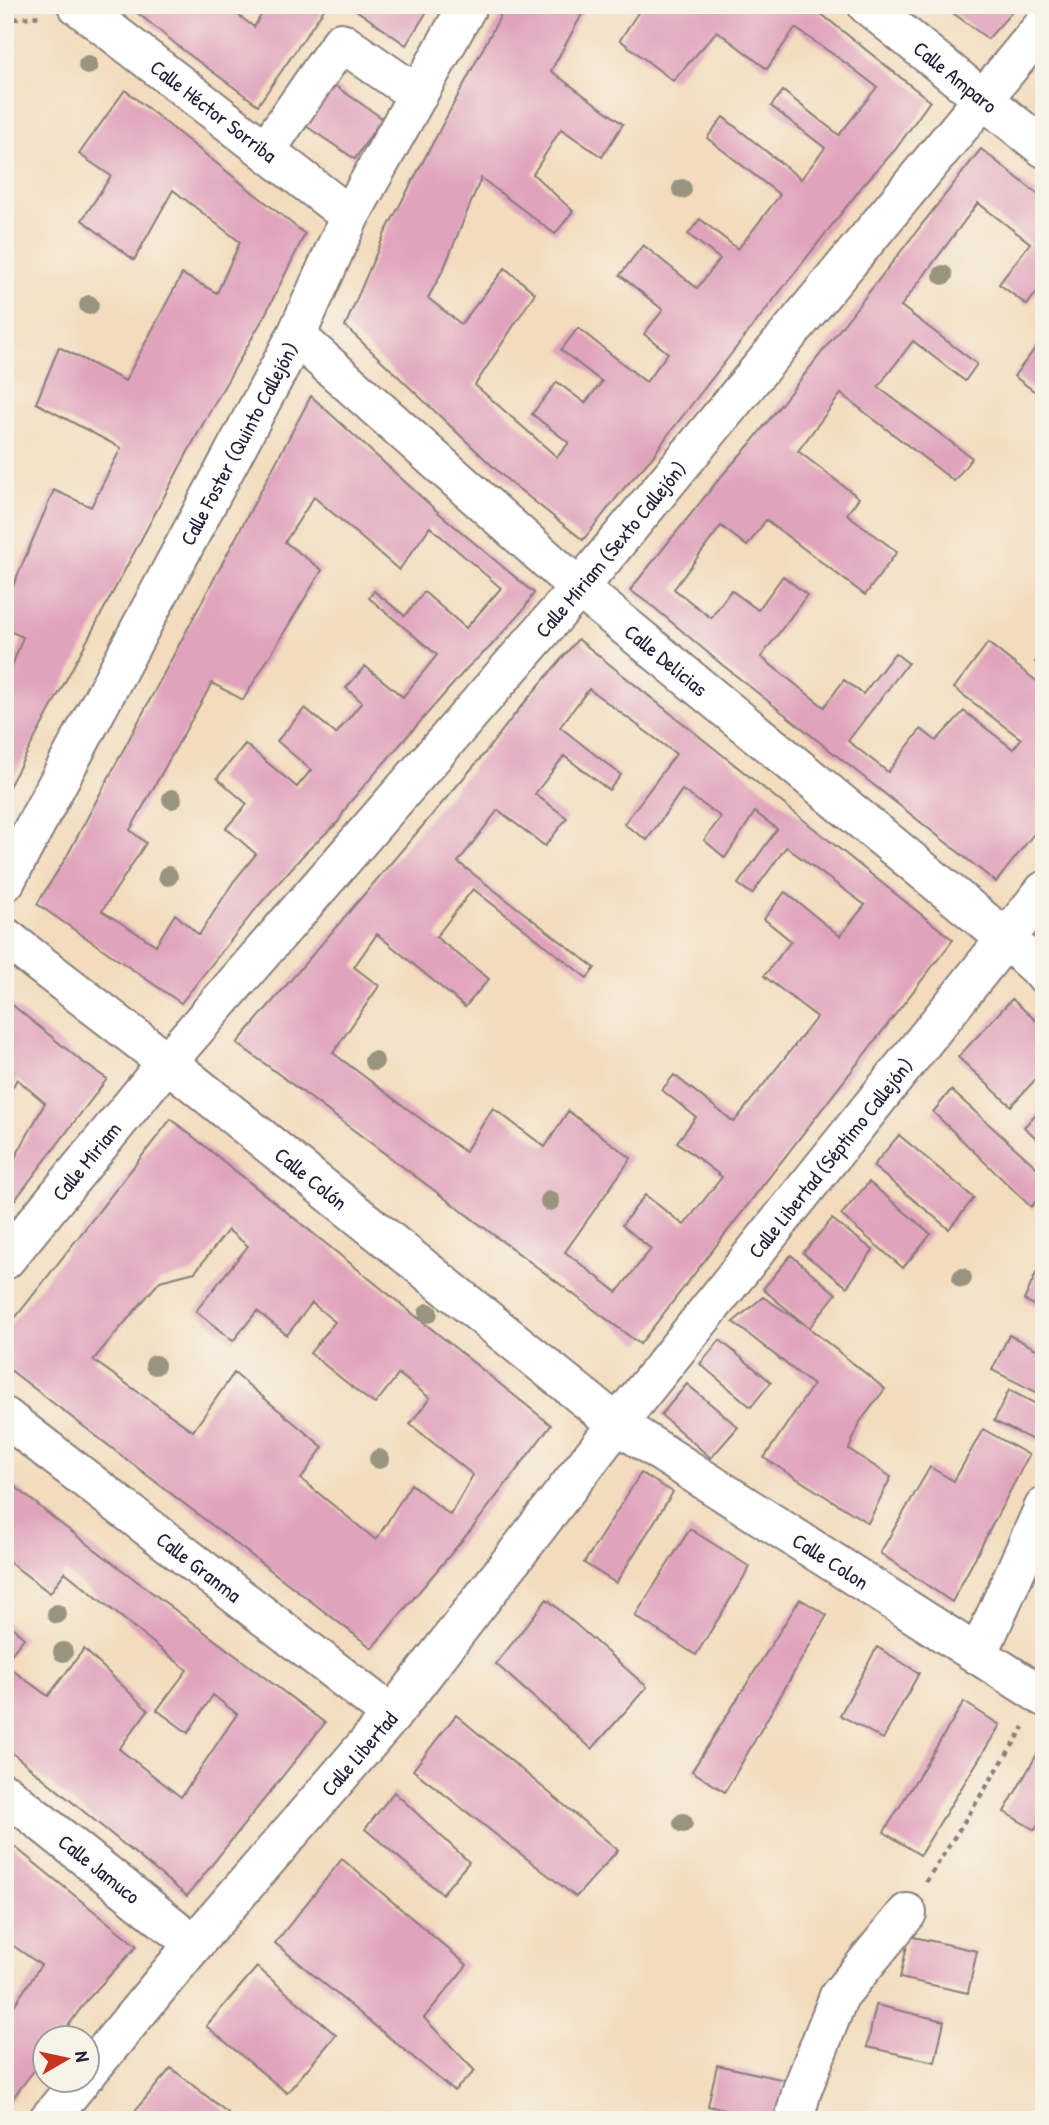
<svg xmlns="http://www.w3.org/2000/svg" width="1049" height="2125" viewBox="0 0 1049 2125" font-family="'Patrick Hand',sans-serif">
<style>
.building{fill:#e0a3bc;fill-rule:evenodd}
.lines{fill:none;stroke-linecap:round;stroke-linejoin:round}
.minor-casing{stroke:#8a7f7c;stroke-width:42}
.path{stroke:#8a7f7c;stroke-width:4.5;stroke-dasharray:5 5;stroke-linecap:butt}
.minor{stroke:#fff;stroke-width:38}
.tree{fill:#99947f}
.labels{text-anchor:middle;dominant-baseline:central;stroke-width:7;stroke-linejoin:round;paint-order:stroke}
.street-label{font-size:21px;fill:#22223b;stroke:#f7f3e8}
</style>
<rect width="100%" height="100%" fill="#f7f3e8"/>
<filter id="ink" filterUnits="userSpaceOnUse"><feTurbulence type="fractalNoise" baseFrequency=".0143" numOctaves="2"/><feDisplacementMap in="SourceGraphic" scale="14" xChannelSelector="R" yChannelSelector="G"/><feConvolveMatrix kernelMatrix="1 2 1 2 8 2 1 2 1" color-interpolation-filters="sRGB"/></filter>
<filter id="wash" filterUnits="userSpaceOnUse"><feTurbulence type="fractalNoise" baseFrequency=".00686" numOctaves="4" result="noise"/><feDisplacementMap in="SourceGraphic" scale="28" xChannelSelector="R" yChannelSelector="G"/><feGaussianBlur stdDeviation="1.57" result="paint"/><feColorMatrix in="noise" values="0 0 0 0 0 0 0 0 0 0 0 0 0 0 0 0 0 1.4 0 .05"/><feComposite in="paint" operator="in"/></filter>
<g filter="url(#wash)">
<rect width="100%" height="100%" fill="#f3dcbd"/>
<g id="blocks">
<path class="building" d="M 128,5 L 225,5 L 254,27 L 267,5 L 327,5 L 258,105 L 183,50 Z
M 349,5 L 431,5 L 406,45 Z
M 506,5 L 587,5 L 551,71 L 623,124 L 602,157 L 561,129 L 533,174 L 573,211 L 555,234 L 481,178 L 444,268 L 428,298 L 461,324 L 505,268 L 535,293 L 475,385 L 557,457 L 569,443 L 532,414 L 557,382 L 585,403 L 602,382 L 561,350 L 578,328 L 646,382 L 668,353 L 644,334 L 663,310 L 620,275 L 643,245 L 697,288 L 720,259 L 688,234 L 700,219 L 738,249 L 780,195 L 707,138 L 723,117 L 801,179 L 825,148 L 771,106 L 783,91 L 839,135 L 877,87 L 847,64 L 795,28 L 767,69 L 717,31 L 673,81 L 620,40 L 643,5 L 810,5 L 930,101 L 895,150 L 865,183 L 667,436 L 651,459 L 625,487 L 583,540 L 505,478 L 345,326 L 385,233 Z
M 942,5 L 1018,5 L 988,39 Z
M 331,83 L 382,118 L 355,159 L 303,124 Z
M 125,90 L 305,234 L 264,317 L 205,420 L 5,794 L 5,685 L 23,637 L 5,629 L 5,583 L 13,586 L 54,490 L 91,507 L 121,448 L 36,403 L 59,347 L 125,381 L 182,274 L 217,293 L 240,242 L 173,190 L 134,260 L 82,220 L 111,176 L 79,154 Z
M 981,149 L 1044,199 L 1044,282 L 1027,305 L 999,284 L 1030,243 L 978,203 L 901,306 L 977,364 L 965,381 L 913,341 L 878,387 L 972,458 L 954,481 L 841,394 L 798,451 L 859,498 L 847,514 L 897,552 L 865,595 L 766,520 L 747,546 L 721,526 L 674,589 L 711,618 L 731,590 L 758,610 L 783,576 L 807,595 L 761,657 L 824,707 L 844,680 L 863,694 L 895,653 L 908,663 L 848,741 L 888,772 L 921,729 L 936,741 L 964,711 L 1013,749 L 1021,739 L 954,688 L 988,643 L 1044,687 L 1044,821 L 996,882 L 720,663 L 656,609 L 630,590 L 719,479 L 750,444 Z
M 1044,337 L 1044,386 L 1038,394 L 1014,376 Z
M 311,396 L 440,514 L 534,593 L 524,609 L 489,648 L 468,667 L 349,803 L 338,822 L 306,852 L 259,905 L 181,1003 L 37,904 L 67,856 ZM 314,497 L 399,570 L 430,527 L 501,588 L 466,628 L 424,592 L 405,616 L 374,591 L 369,598 L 437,655 L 403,697 L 365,666 L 346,688 L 362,702 L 336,734 L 305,708 L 277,741 L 311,770 L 297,787 L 245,744 L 217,778 L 247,804 L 226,828 L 256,854 L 234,881 L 199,935 L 175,914 L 156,945 L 102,911 L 146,843 L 130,830 L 212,683 L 243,700 L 322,570 L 285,542 Z
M 578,639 L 953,940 L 640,1344 L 237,1043 L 484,754 L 515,714 ZM 589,689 L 676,754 L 624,824 L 647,840 L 682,790 L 721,817 L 704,840 L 725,858 L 755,812 L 777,829 L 738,884 L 752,894 L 786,847 L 865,905 L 840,936 L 785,892 L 764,919 L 791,941 L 764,976 L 817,1017 L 734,1122 L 674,1075 L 662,1090 L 696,1117 L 677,1142 L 722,1177 L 684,1225 L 645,1195 L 622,1225 L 651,1249 L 617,1292 L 565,1252 L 631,1158 L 568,1111 L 545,1147 L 493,1108 L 465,1152 L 333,1053 L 379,986 L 354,967 L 377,934 L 465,1007 L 489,979 L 436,937 L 473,889 L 587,978 L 595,968 L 458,862 L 498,810 L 545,846 L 567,818 L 535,794 L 564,756 L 609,790 L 621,775 L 560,727 Z
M 1044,650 L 1044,668 L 1035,662 Z
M 5,999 L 80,1060 L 107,1079 L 5,1213 L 5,1161 L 11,1165 L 45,1103 L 17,1079 L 5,1102 Z
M 1012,999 L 1044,1028 L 1044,1070 L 1011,1106 L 958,1057 Z
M 951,1090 L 1044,1174 L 1044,1191 L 1031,1207 L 933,1112 Z
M 1044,1105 L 1044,1145 L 1024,1127 Z
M 171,1119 L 551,1425 L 470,1531 L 372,1648 L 5,1366 L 5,1331 ZM 228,1230 L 248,1246 L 196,1311 L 233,1341 L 257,1311 L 287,1335 L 312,1303 L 335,1322 L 310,1353 L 362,1395 L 375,1404 L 399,1374 L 430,1398 L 410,1424 L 473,1475 L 450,1515 L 411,1484 L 376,1540 L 301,1479 L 323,1447 L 234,1373 L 193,1431 L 93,1360 L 160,1281 L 195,1272 Z
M 899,1135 L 974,1198 L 949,1229 L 873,1166 Z
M 869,1182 L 931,1234 L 903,1268 L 841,1215 Z
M 832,1219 L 873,1250 L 847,1287 L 803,1253 Z
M 791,1255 L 836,1294 L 809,1328 L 763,1289 Z
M 1037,1271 L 1044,1275 L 1044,1310 L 1024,1300 Z
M 763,1297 L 808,1327 L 885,1389 L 860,1422 L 849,1449 L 891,1477 L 868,1523 L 764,1458 L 813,1385 L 733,1322 Z
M 1009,1335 L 1044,1353 L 1044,1396 L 992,1370 Z
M 720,1340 L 771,1382 L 751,1407 L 700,1364 Z
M 687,1384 L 738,1427 L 711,1458 L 661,1415 Z
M 1009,1390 L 1044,1408 L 1044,1429 L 1037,1442 L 994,1421 Z
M 983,1429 L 1029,1455 L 952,1602 L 880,1553 L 930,1467 L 954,1481 Z
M 641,1473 L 673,1492 L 616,1583 L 584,1563 Z
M 5,1478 L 56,1520 L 325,1723 L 187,1896 L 5,1747 L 5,1665 L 48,1696 L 84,1649 L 148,1710 L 119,1749 L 181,1797 L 237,1714 L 213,1695 L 188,1733 L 157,1710 L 187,1670 L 65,1572 L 50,1593 L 5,1559 Z
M 690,1529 L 750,1567 L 696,1655 L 635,1616 Z
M 547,1599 L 647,1687 L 592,1749 L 496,1664 Z
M 800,1599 L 827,1615 L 725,1792 L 692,1771 Z
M 5,1621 L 24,1638 L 5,1662 Z
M 877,1647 L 919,1673 L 883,1739 L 840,1715 Z
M 964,1702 L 1000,1725 L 920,1855 L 884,1832 Z
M 456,1715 L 618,1850 L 576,1897 L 413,1770 Z
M 1044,1742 L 1044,1814 L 1035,1830 L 1004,1812 Z
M 394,1792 L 469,1862 L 442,1894 L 365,1829 Z
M 5,1839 L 137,1946 L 87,2000 L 59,2038 L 46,2038 L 46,2055 L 5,2108 L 5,2019 L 41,1965 L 5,1940 Z
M 342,1859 L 467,1965 L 424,2018 L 475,2071 L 454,2091 L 275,1943 Z
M 909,1936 L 977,1951 L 968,1993 L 900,1978 Z
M 257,1967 L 336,2035 L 287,2093 L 206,2026 Z
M 876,2005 L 944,2021 L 935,2062 L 867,2047 Z
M 717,2065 L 785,2080 L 777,2120 L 768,2120 L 708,2106 Z
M 171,2068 L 237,2120 L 127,2120 Z"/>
</g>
</g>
<g filter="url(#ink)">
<use href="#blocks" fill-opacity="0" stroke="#8a7f7c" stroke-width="2"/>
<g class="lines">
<defs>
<g id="minor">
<path id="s1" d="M 77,5 L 350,216"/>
<path id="s2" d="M 867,5 L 1044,148"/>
<path d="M 266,150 L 341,42 L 418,95"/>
<path id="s3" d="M 296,336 L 579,588 L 1005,938 L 1044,974"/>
<path id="s4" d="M 5,882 L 296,336 L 350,216 L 468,5"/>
<path id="s5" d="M 5,937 L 167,1062 L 617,1424 L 1044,1697"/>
<path id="s6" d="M 5,1260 L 167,1062 L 579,588 L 1044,25"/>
<path id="s7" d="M 5,1417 L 392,1715"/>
<path d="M 978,1655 L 1044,1507"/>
<path id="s8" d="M 5,1793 L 194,1944"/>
<path id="s9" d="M 88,2072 L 194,1944 L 392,1715 L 617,1424 L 1044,891"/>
<path d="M 48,2120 L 81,2080"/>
<path d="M 794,2120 L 802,2090 L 839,1996 L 907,1913"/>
</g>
</defs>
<use href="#minor" class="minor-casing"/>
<path class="path" d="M 5,14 L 13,19 L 41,16
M 926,1882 L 1024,1727"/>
<use href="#minor" class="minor"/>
</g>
<g class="tree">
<circle cx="88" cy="65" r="10"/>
<circle cx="682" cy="189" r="10"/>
<circle cx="943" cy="275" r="10"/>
<circle cx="89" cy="305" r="10"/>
<circle cx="172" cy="799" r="10"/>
<circle cx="168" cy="876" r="10"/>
<circle cx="374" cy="1061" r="10"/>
<circle cx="550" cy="1201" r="10"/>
<circle cx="962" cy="1278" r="10"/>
<circle cx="428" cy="1313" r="10"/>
<circle cx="155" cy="1365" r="10"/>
<circle cx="379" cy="1459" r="10"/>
<circle cx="57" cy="1614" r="10"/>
<circle cx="63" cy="1652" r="10"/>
<circle cx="683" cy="1823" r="10"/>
</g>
</g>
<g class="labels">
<g class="street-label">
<text stroke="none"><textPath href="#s2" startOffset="114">Calle Amparo</textPath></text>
<text stroke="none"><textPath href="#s1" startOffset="173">Calle Héctor Sorriba</textPath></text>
<text stroke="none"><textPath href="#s4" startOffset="497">Calle Foster (Quinto Callejón)</textPath></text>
<text stroke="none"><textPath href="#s6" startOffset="934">Calle Miriam (Sexto Callejón)</textPath></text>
<text stroke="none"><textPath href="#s3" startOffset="492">Calle Delicias</textPath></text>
<text stroke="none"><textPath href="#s9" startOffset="1178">Calle Libertad (Séptimo Callejón)</textPath></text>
<text stroke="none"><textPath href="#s6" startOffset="128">Calle Miriam</textPath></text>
<text stroke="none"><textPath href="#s5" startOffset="390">Calle Colón</textPath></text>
<text stroke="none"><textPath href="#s5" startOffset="1036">Calle Colon</textPath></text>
<text stroke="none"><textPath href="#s7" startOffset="245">Calle Granma</textPath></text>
<text stroke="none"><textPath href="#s9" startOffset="418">Calle Libertad</textPath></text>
<text stroke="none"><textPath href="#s8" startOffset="121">Calle Jamuco</textPath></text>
</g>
</g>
<rect width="1049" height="2125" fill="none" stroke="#f7f3e8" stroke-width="28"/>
<g transform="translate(66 2059) rotate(81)"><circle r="33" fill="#f7f3e8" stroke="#a29fa3" stroke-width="2"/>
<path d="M0-5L12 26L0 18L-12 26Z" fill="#c8321e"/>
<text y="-10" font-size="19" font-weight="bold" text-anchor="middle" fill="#22223b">N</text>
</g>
</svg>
